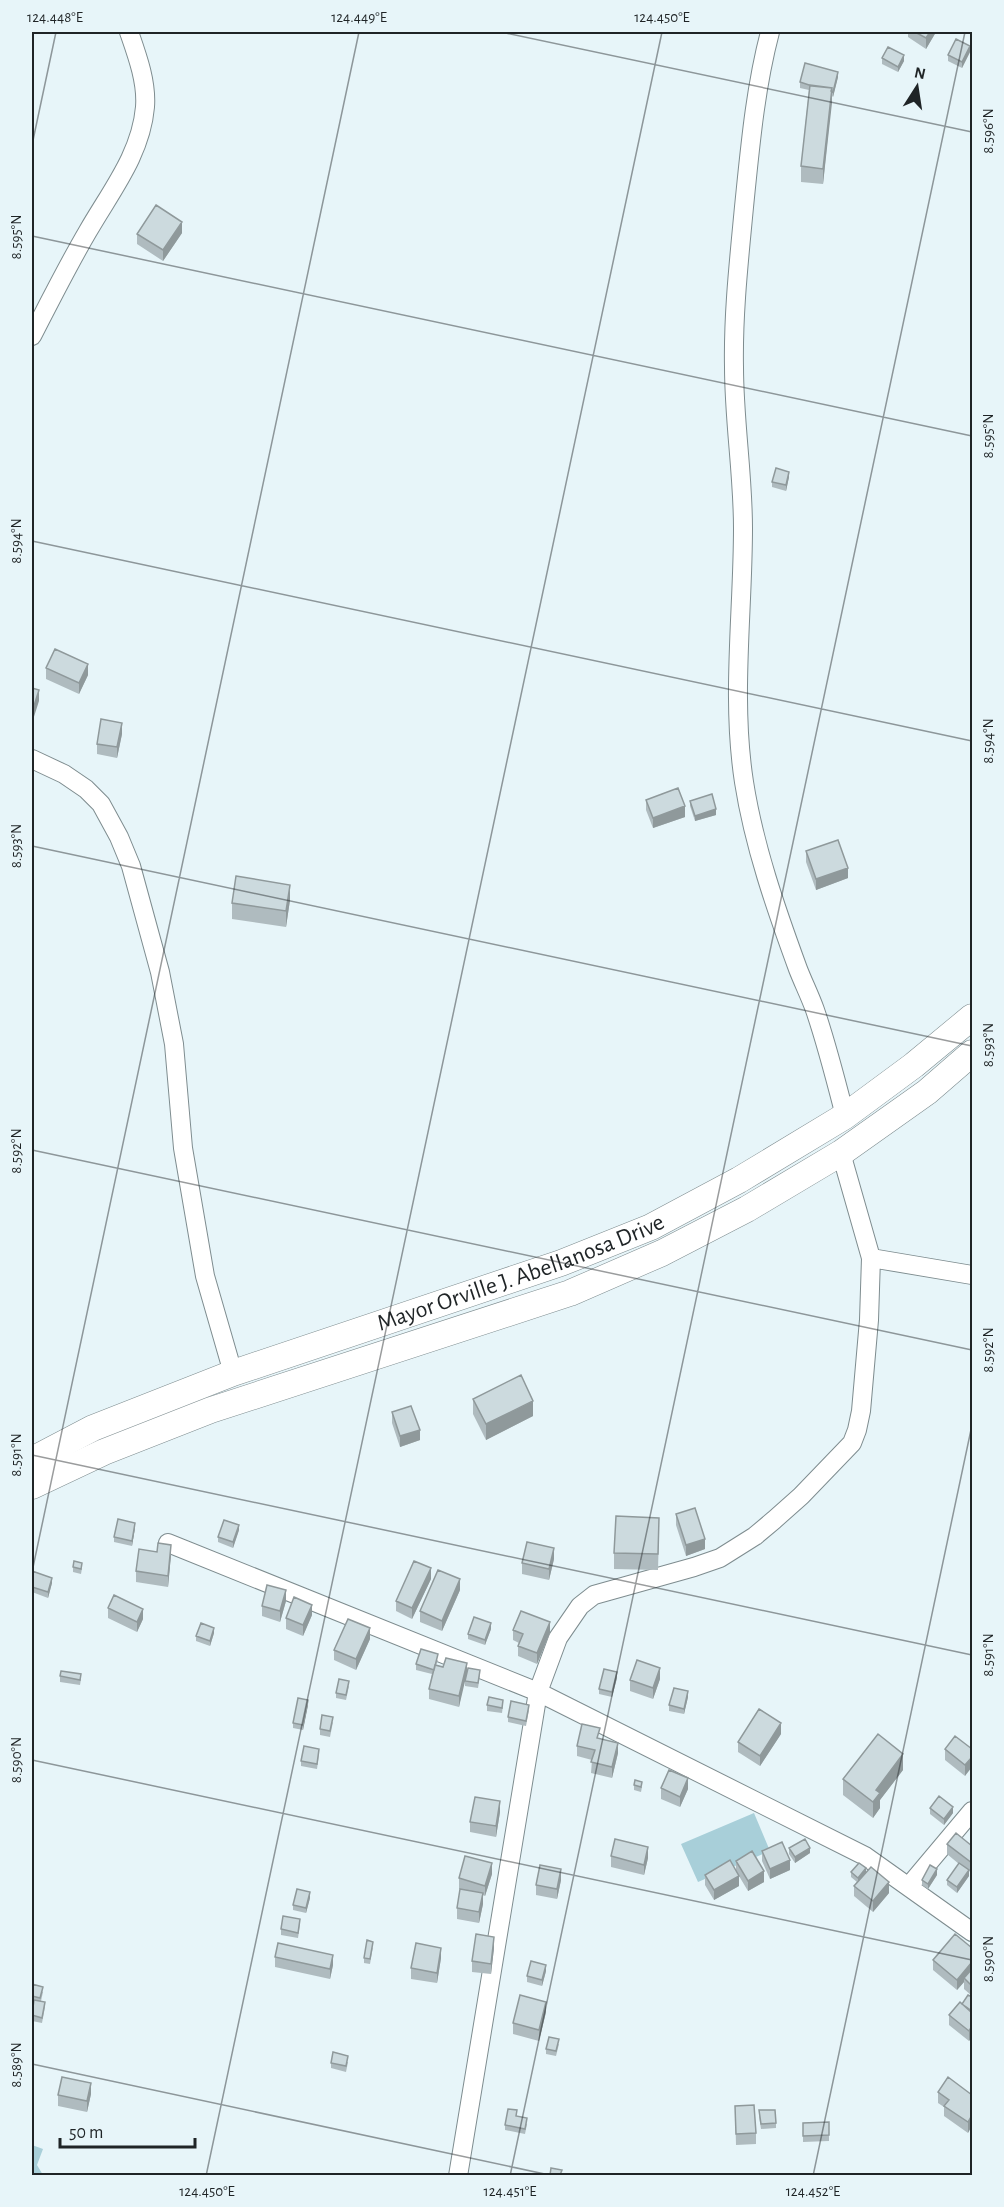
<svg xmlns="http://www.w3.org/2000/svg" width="1004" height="2207" viewBox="0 0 1004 2207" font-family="'Alegreya Sans',sans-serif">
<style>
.green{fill:#a8cfd9}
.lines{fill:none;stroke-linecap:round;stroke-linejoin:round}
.street-casing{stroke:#7e8c8f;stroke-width:20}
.secondary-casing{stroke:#7e8c8f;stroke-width:27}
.street{stroke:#fff;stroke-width:18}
.secondary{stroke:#fff;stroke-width:26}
.wall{fill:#afbbbf}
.shaded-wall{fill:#8f999b}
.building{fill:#ccdade;stroke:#8f999b;stroke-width:1.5}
.ticks{fill:none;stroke:#1f2426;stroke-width:1.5;stroke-opacity:0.45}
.labels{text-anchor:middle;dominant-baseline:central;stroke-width:4.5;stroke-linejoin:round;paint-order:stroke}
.street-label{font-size:24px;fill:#1f2426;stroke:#e7f5f9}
.neatline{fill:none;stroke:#1f2426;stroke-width:2}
.ticks-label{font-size:15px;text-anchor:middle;fill:#1f2426}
</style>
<rect width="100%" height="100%" fill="#e7f5f9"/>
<path class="green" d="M 754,1813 L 770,1851 L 698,1882 L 681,1844 Z
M 32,2145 L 43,2149 L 37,2165 L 43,2175 L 32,2175 Z"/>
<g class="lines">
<defs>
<path id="street" d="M 770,32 C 755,89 750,148 744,207 C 739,260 733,314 734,367 C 734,421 743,474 743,528 C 743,612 731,698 744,782 C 754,846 776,909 798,969 C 803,982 810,996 815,1010 C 827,1045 836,1081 845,1116
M 32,336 C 50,301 68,265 88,231 C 111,191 141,154 145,107 C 147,82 137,55 129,32
M 32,759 L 64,774 L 86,789 L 101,804 L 119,837 L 131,866 L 160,972 L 174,1044 L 183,1148 L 205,1276 L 233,1373
M 871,1258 L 972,1275
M 168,1543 L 538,1692 L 865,1856 L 972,1932
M 909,1886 L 972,1811
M 458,2176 L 538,1692 L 558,1638 L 580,1606 L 594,1595 L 694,1567 L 720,1558 L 755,1536 L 774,1520 L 801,1496 L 852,1443 L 857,1430 L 861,1411 L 869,1320 L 871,1258 L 841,1153"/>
<g id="secondary">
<path id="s1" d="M 32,1460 L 93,1428 L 233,1373 L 561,1263 L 651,1227 L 739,1180 L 845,1116 L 914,1065 L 972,1017"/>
<path d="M 32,1486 L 104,1452 L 211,1410 L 570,1293 L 662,1253 L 747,1209 L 841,1153 L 927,1092 L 972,1053"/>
</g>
</defs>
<use href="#street" class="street-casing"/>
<use href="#secondary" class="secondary-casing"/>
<use href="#street" class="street"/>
<use href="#secondary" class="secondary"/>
</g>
<path class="wall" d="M 908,32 L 936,32 L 926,49 L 908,37 Z
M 970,52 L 962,68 L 948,61 L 948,55 Z
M 882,58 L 904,61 L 898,72 L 882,64 Z
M 838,77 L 833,97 L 832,96 L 823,184 L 801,182 L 801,166 L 809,90 L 800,88 L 800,82 Z
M 182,233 L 163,261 L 137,244 L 137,234 Z
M 789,477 L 786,491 L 772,487 L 772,482 Z
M 46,668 L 88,675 L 79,694 L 46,679 Z
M 122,734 L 117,758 L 97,754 L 97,744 Z
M 646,800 L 685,817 L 653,828 L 646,810 Z
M 690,801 L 716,815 L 695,821 L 690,806 Z
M 806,851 L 848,878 L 816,890 L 806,862 Z
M 290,900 L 286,927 L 232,919 L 232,903 Z
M 473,1399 L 533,1416 L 486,1440 L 473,1414 Z
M 392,1412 L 420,1440 L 400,1447 L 392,1423 Z
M 676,1514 L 705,1549 L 686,1556 L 676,1525 Z
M 135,1528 L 132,1546 L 114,1542 L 114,1537 Z
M 239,1530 L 233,1548 L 218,1542 L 218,1537 Z
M 659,1533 L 658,1570 L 614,1569 L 614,1553 Z
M 171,1555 L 168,1587 L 136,1582 L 136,1571 Z
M 554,1559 L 549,1580 L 522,1574 L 522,1563 Z
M 73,1567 L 82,1568 L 81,1574 L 73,1572 Z
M 32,1571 L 52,1583 L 48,1598 L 32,1592 Z
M 431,1579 L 412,1619 L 396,1611 L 396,1601 Z
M 460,1590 L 442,1631 L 420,1622 L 420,1611 Z
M 286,1601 L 280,1622 L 262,1616 L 262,1606 Z
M 108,1608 L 143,1619 L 137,1632 L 108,1618 Z
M 312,1615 L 303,1636 L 286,1629 L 286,1618 Z
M 491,1629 L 485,1645 L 468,1639 L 468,1634 Z
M 513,1630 L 550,1633 L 537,1664 L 518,1656 L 518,1646 L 519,1643 L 513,1640 Z
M 214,1633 L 210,1646 L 196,1641 L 196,1636 Z
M 370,1639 L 356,1670 L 334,1660 L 334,1650 Z
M 438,1660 L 436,1665 L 443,1667 L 467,1663 L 459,1707 L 429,1699 L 429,1689 L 432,1674 L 416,1670 L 416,1664 Z
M 480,1675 L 478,1688 L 465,1686 L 465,1681 Z
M 60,1676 L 81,1679 L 80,1685 L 60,1682 Z
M 617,1678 L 612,1697 L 599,1694 L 599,1689 Z
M 660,1679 L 653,1699 L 630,1691 L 630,1680 Z
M 349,1686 L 346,1700 L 336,1698 L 336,1693 Z
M 688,1697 L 684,1714 L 669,1711 L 669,1705 Z
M 308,1705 L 303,1730 L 293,1728 L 293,1723 Z
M 487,1705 L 503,1705 L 502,1713 L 487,1711 Z
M 529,1710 L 526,1726 L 508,1722 L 508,1717 Z
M 333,1722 L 330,1737 L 320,1735 L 320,1729 Z
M 781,1734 L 760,1766 L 738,1752 L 738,1742 Z
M 600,1738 L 618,1753 L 612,1778 L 591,1773 L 592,1760 L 577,1756 L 577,1746 Z
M 945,1749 L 972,1749 L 965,1776 L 945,1760 Z
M 319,1754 L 317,1769 L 301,1766 L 301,1761 Z
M 903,1770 L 880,1800 L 880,1808 L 873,1818 L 843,1795 L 843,1779 Z
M 634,1785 L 642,1787 L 641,1792 L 634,1790 Z
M 661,1788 L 688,1789 L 680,1807 L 661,1799 Z
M 930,1808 L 953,1813 L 944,1825 L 930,1814 Z
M 500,1812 L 496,1837 L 470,1832 L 470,1822 Z
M 947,1844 L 972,1846 L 972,1874 L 969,1871 L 969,1876 L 957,1893 L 947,1885 L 947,1880 L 959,1864 L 947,1854 Z
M 789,1848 L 810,1853 L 795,1863 L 789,1854 Z
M 762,1851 L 790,1870 L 770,1879 L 762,1861 Z
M 611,1856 L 648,1858 L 644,1875 L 611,1867 Z
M 736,1861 L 764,1882 L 748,1891 L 739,1876 L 739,1886 L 714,1900 L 705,1885 L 705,1875 L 736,1871 Z
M 851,1872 L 866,1872 L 889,1893 L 873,1912 L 854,1896 L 854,1886 L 857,1882 L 851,1877 Z
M 492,1874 L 485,1896 L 483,1895 L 483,1904 L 479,1923 L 457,1919 L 457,1908 L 460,1889 L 459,1889 L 459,1878 Z
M 937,1875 L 928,1889 L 922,1885 L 922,1880 Z
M 561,1880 L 557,1899 L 536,1895 L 536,1885 Z
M 310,1898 L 306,1913 L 293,1910 L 293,1905 Z
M 300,1924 L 298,1938 L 281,1935 L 281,1929 Z
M 373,1947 L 370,1964 L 364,1963 L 364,1958 Z
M 494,1948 L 491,1974 L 472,1972 L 472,1961 Z
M 972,1948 L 972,1996 L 964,1989 L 964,1982 L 957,1990 L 933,1970 L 933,1960 Z
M 275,1957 L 333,1965 L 330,1979 L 275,1967 Z
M 441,1958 L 437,1983 L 411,1979 L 411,1968 Z
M 546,1971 L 542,1986 L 527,1982 L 527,1976 Z
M 32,1984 L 43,1992 L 41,2001 L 45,2007 L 42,2023 L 32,2021 L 32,2013 L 34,2002 L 32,2002 Z
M 972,1997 L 972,2037 L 969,2041 L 949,2025 L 949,2015 L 962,2004 Z
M 546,2012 L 539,2041 L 513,2034 L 513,2023 Z
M 559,2044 L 556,2056 L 546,2054 L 546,2049 Z
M 348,2062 L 346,2072 L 331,2068 L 331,2063 Z
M 938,2092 L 972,2095 L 968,2133 L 944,2116 L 944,2107 L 938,2103 Z
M 91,2094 L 87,2112 L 58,2106 L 58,2095 Z
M 735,2106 L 756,2133 L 756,2144 L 736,2145 Z
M 759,2116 L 776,2123 L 776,2128 L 761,2129 Z
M 517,2117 L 527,2124 L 525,2134 L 505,2130 L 505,2125 Z
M 829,2122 L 829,2141 L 803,2142 L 803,2123 Z"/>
<path class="shaded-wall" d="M 930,32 L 936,32 L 926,49 L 926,38 Z
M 970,46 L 970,52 L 962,68 L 962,62 Z
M 904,55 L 904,61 L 898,72 L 898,67 Z
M 838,72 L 838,77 L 833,97 L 833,92 Z
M 832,88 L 832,103 L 823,184 L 823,169 Z
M 182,222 L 182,233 L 163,261 L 163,250 Z
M 789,472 L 789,477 L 786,491 L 786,485 Z
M 88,664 L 88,675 L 79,694 L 79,683 Z
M 39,690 L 39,701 L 32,723 L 32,712 Z
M 122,723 L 122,734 L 117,758 L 117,747 Z
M 685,806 L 685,817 L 653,828 L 653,818 Z
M 716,809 L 716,815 L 695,821 L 695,816 Z
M 848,868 L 848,878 L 816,890 L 816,879 Z
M 290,885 L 290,900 L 286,927 L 286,911 Z
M 533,1401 L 533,1416 L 486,1440 L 486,1424 Z
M 420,1430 L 420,1440 L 400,1447 L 400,1436 Z
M 135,1523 L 135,1528 L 132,1546 L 132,1541 Z
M 239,1525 L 239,1530 L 233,1548 L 233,1542 Z
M 705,1539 L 705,1549 L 686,1556 L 686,1545 Z
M 171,1545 L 171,1555 L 168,1587 L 168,1576 Z
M 554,1548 L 554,1559 L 549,1580 L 549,1569 Z
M 431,1568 L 431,1579 L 412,1619 L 412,1608 Z
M 52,1578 L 52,1583 L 48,1598 L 48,1592 Z
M 460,1579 L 460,1590 L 442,1631 L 442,1621 Z
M 286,1590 L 286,1601 L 280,1622 L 280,1611 Z
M 312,1605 L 312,1615 L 303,1636 L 303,1625 Z
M 143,1609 L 143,1619 L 137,1632 L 137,1622 Z
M 550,1622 L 550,1633 L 537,1664 L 537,1653 Z
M 491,1623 L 491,1629 L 485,1645 L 485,1640 Z
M 214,1628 L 214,1633 L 210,1646 L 210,1641 Z
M 370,1628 L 370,1639 L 356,1670 L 356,1659 Z
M 467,1663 L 467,1673 L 459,1707 L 459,1696 Z
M 660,1668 L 660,1679 L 653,1699 L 653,1688 Z
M 617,1672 L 617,1678 L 612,1697 L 612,1692 Z
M 688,1691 L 688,1697 L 684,1714 L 684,1709 Z
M 308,1700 L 308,1705 L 303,1730 L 303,1725 Z
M 781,1723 L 781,1734 L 760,1766 L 760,1756 Z
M 618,1743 L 618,1753 L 612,1778 L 612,1767 Z
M 903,1754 L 903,1770 L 880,1800 L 880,1808 L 873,1818 L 873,1802 L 876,1790 Z
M 972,1757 L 972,1767 L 965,1776 L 965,1765 Z
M 688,1778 L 688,1789 L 680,1807 L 680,1797 Z
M 500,1801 L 500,1812 L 496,1837 L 496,1826 Z
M 953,1807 L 953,1813 L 944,1825 L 944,1819 Z
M 648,1847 L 648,1858 L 644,1875 L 644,1865 Z
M 810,1848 L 810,1853 L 795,1863 L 795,1857 Z
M 790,1860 L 790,1870 L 770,1879 L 770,1869 Z
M 492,1863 L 492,1874 L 485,1896 L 485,1886 Z
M 866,1868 L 866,1874 L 858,1883 L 858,1878 Z
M 561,1869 L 561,1880 L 557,1899 L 557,1889 Z
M 937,1869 L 937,1875 L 928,1889 L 928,1884 Z
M 969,1870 L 969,1876 L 957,1893 L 957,1887 Z
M 764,1871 L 764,1882 L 748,1891 L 748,1881 Z
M 739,1876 L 739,1886 L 714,1900 L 714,1890 Z
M 889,1882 L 889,1893 L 873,1912 L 873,1901 Z
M 310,1892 L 310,1898 L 306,1913 L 306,1908 Z
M 483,1893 L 483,1904 L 479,1923 L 479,1912 Z
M 494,1937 L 494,1948 L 491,1974 L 491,1964 Z
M 441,1948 L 441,1958 L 437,1983 L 437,1973 Z
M 333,1955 L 333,1965 L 330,1979 L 330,1969 Z
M 972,1962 L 972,1972 L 964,1978 L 964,1982 L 957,1990 L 957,1980 Z
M 546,1965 L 546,1971 L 542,1986 L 542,1980 Z
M 546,2002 L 546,2012 L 539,2041 L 539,2030 Z
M 972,2026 L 972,2037 L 969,2041 L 969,2031 Z
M 91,2083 L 91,2094 L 87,2112 L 87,2101 Z
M 972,2115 L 972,2126 L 968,2133 L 968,2122 Z"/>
<path class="building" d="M 915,32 L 930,32 L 926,38 Z
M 956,39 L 970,46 L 962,62 L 948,55 Z
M 888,47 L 904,55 L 898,67 L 882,58 Z
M 805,63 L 838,72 L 833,92 L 831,91 L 832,88 L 812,86 L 800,82 Z
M 810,85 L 832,88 L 823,169 L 801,166 Z
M 156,205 L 182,222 L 163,250 L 137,234 Z
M 776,468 L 789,472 L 786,485 L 772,482 Z
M 55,649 L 88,664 L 79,683 L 46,668 Z
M 32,688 L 39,690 L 32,712 Z
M 101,719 L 122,723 L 117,747 L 97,744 Z
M 678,788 L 685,806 L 653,818 L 646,800 Z
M 712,794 L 716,809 L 695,816 L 690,801 Z
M 838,840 L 848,868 L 816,879 L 806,851 Z
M 236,876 L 290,885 L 286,911 L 232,903 Z
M 521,1375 L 533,1401 L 486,1424 L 473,1399 Z
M 411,1406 L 420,1430 L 400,1436 L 392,1412 Z
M 695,1508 L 705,1539 L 686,1545 L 676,1514 Z
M 616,1516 L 659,1518 L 658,1554 L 614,1553 Z
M 118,1519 L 135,1523 L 132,1541 L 114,1537 Z
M 224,1520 L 239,1525 L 233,1542 L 218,1537 Z
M 527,1542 L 554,1548 L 549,1569 L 522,1563 Z
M 158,1543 L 171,1545 L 168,1576 L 136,1571 L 139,1549 L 157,1552 Z
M 74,1561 L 82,1563 L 81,1569 L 73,1567 Z
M 414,1561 L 431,1568 L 412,1608 L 396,1601 Z
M 438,1570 L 460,1579 L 442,1621 L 420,1611 Z
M 32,1571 L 52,1578 L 48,1592 L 32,1587 Z
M 267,1585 L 286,1590 L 280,1611 L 262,1606 Z
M 114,1595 L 143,1609 L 137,1622 L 108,1608 Z
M 294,1597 L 312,1605 L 303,1625 L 286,1618 Z
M 521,1611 L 550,1622 L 537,1653 L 518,1646 L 523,1634 L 513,1630 Z
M 474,1617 L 491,1623 L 485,1640 L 468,1634 Z
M 348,1619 L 370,1628 L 356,1659 L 334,1650 Z
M 201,1623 L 214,1628 L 210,1641 L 196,1636 Z
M 421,1649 L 438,1654 L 434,1670 L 416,1664 Z
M 446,1658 L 467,1663 L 459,1696 L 429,1689 L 435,1665 L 443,1667 Z
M 637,1660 L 660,1668 L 653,1688 L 630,1680 Z
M 468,1668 L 480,1670 L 478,1683 L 465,1681 Z
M 604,1669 L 617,1672 L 612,1692 L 599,1689 Z
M 61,1671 L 81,1674 L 80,1680 L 60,1676 Z
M 339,1679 L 349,1681 L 346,1695 L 336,1693 Z
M 674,1688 L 688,1691 L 684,1709 L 669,1705 Z
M 489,1697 L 503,1700 L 502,1708 L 487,1705 Z
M 298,1698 L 308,1700 L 303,1725 L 293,1723 Z
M 511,1701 L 529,1705 L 526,1721 L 508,1717 Z
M 759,1709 L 781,1723 L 760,1756 L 738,1742 Z
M 322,1715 L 333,1717 L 330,1731 L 320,1729 Z
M 582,1724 L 600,1728 L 597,1738 L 618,1743 L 612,1767 L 591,1762 L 595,1750 L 577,1746 Z
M 878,1734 L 903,1754 L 876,1790 L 880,1793 L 873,1802 L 843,1779 Z
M 955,1736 L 972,1749 L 972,1757 L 965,1765 L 945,1749 Z
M 304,1746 L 319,1749 L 317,1764 L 301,1761 Z
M 669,1770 L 688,1778 L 680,1797 L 661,1788 Z
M 635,1780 L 642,1782 L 641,1787 L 634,1785 Z
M 939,1796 L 953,1807 L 944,1819 L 930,1808 Z
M 475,1797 L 500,1801 L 496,1826 L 470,1822 Z
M 956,1833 L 972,1846 L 972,1863 L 947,1844 Z
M 615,1839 L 648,1847 L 644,1865 L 611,1856 Z
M 805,1839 L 810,1848 L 795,1857 L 789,1848 Z
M 782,1842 L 790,1860 L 770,1869 L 762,1851 Z
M 752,1851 L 764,1871 L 748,1881 L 736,1861 Z
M 465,1856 L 492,1863 L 485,1886 L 459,1878 Z
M 730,1860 L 739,1876 L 714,1890 L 705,1875 Z
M 859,1863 L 866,1868 L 858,1878 L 851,1872 Z
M 959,1863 L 969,1870 L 957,1887 L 947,1880 Z
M 540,1865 L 561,1869 L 557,1889 L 536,1885 Z
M 930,1865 L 937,1869 L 928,1884 L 922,1880 Z
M 871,1867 L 889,1882 L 873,1901 L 854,1886 Z
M 297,1889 L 310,1892 L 306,1908 L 293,1905 Z
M 460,1889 L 483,1893 L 479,1912 L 457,1908 Z
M 283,1916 L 300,1919 L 298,1933 L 281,1929 Z
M 476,1934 L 494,1937 L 491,1964 L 472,1961 Z
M 955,1934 L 972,1948 L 972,1962 L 957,1980 L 933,1960 Z
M 367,1940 L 373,1942 L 370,1959 L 364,1958 Z
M 278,1943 L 333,1955 L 330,1969 L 275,1957 Z
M 416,1943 L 441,1948 L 437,1973 L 411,1968 Z
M 531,1961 L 546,1965 L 542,1980 L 527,1976 Z
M 972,1969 L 972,1986 L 964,1978 Z
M 32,1984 L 43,1987 L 40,1998 L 32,1996 Z
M 520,1995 L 546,2002 L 539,2030 L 513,2023 Z
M 968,1995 L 972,1997 L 972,2011 L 962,2004 Z
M 34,2000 L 45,2002 L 42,2018 L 32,2015 Z
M 960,2002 L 972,2013 L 972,2026 L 969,2031 L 949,2015 Z
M 549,2037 L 559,2039 L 556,2051 L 546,2049 Z
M 333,2052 L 348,2056 L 346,2066 L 331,2063 Z
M 62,2077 L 91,2083 L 87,2101 L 58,2095 Z
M 948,2077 L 972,2095 L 972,2115 L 968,2122 L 944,2106 L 949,2100 L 938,2092 Z
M 754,2105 L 756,2133 L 736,2134 L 735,2106 Z
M 508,2109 L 517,2110 L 516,2116 L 527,2118 L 525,2129 L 505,2125 Z
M 759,2110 L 775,2110 L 776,2123 L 761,2124 Z
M 829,2122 L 829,2135 L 803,2136 L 803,2123 Z
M 551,2168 L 562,2170 L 560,2175 L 550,2175 Z"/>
<path class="ticks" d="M 501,32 L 972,132M 32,145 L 56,32M 32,236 L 972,436M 32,541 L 972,741M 32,846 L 972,1046M 32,1150 L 972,1350M 32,1455 L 972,1655M 32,1572 L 359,32M 32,1760 L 972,1960M 32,2064 L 554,2176M 206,2176 L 662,32M 510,2176 L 965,32M 813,2176 L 972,1425"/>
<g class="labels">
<g class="street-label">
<text stroke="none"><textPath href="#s1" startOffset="524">Mayor Orville J. Abellanosa Drive</textPath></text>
</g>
</g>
<rect width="1004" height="2207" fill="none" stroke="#e7f5f9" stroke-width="66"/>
<g transform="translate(917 87) rotate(12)" stroke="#e7f5f9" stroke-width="4.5" paint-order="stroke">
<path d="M0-4.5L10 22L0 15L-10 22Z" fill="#1f2426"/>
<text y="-9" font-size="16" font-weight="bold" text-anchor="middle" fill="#1f2426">N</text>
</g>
<path d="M60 2138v9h135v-9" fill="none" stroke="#1f2426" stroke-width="3"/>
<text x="69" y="2138" font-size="18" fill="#1f2426" stroke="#e7f5f9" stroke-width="4.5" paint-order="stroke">50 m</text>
<rect x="33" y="33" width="938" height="2141" class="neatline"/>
<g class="ticks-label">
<text x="55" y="22">124.448°E</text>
<text x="359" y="22">124.449°E</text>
<text x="662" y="22">124.450°E</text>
<text transform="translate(988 131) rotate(-90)" y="5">8.596°N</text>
<text transform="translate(16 237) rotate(-90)" y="5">8.595°N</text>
<text transform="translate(988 436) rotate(-90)" y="5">8.595°N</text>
<text transform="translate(16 541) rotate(-90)" y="5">8.594°N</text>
<text transform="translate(988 741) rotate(-90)" y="5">8.594°N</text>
<text transform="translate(16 846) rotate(-90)" y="5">8.593°N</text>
<text transform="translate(988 1045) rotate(-90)" y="5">8.593°N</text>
<text transform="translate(16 1151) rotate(-90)" y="5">8.592°N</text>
<text transform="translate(988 1350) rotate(-90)" y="5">8.592°N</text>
<text transform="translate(16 1455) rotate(-90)" y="5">8.591°N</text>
<text transform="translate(988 1655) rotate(-90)" y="5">8.591°N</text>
<text transform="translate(16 1760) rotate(-90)" y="5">8.590°N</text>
<text transform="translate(988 1959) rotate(-90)" y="5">8.590°N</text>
<text transform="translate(16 2065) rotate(-90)" y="5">8.589°N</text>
<text x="207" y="2196">124.450°E</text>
<text x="510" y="2196">124.451°E</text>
<text x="813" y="2196">124.452°E</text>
</g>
</svg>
